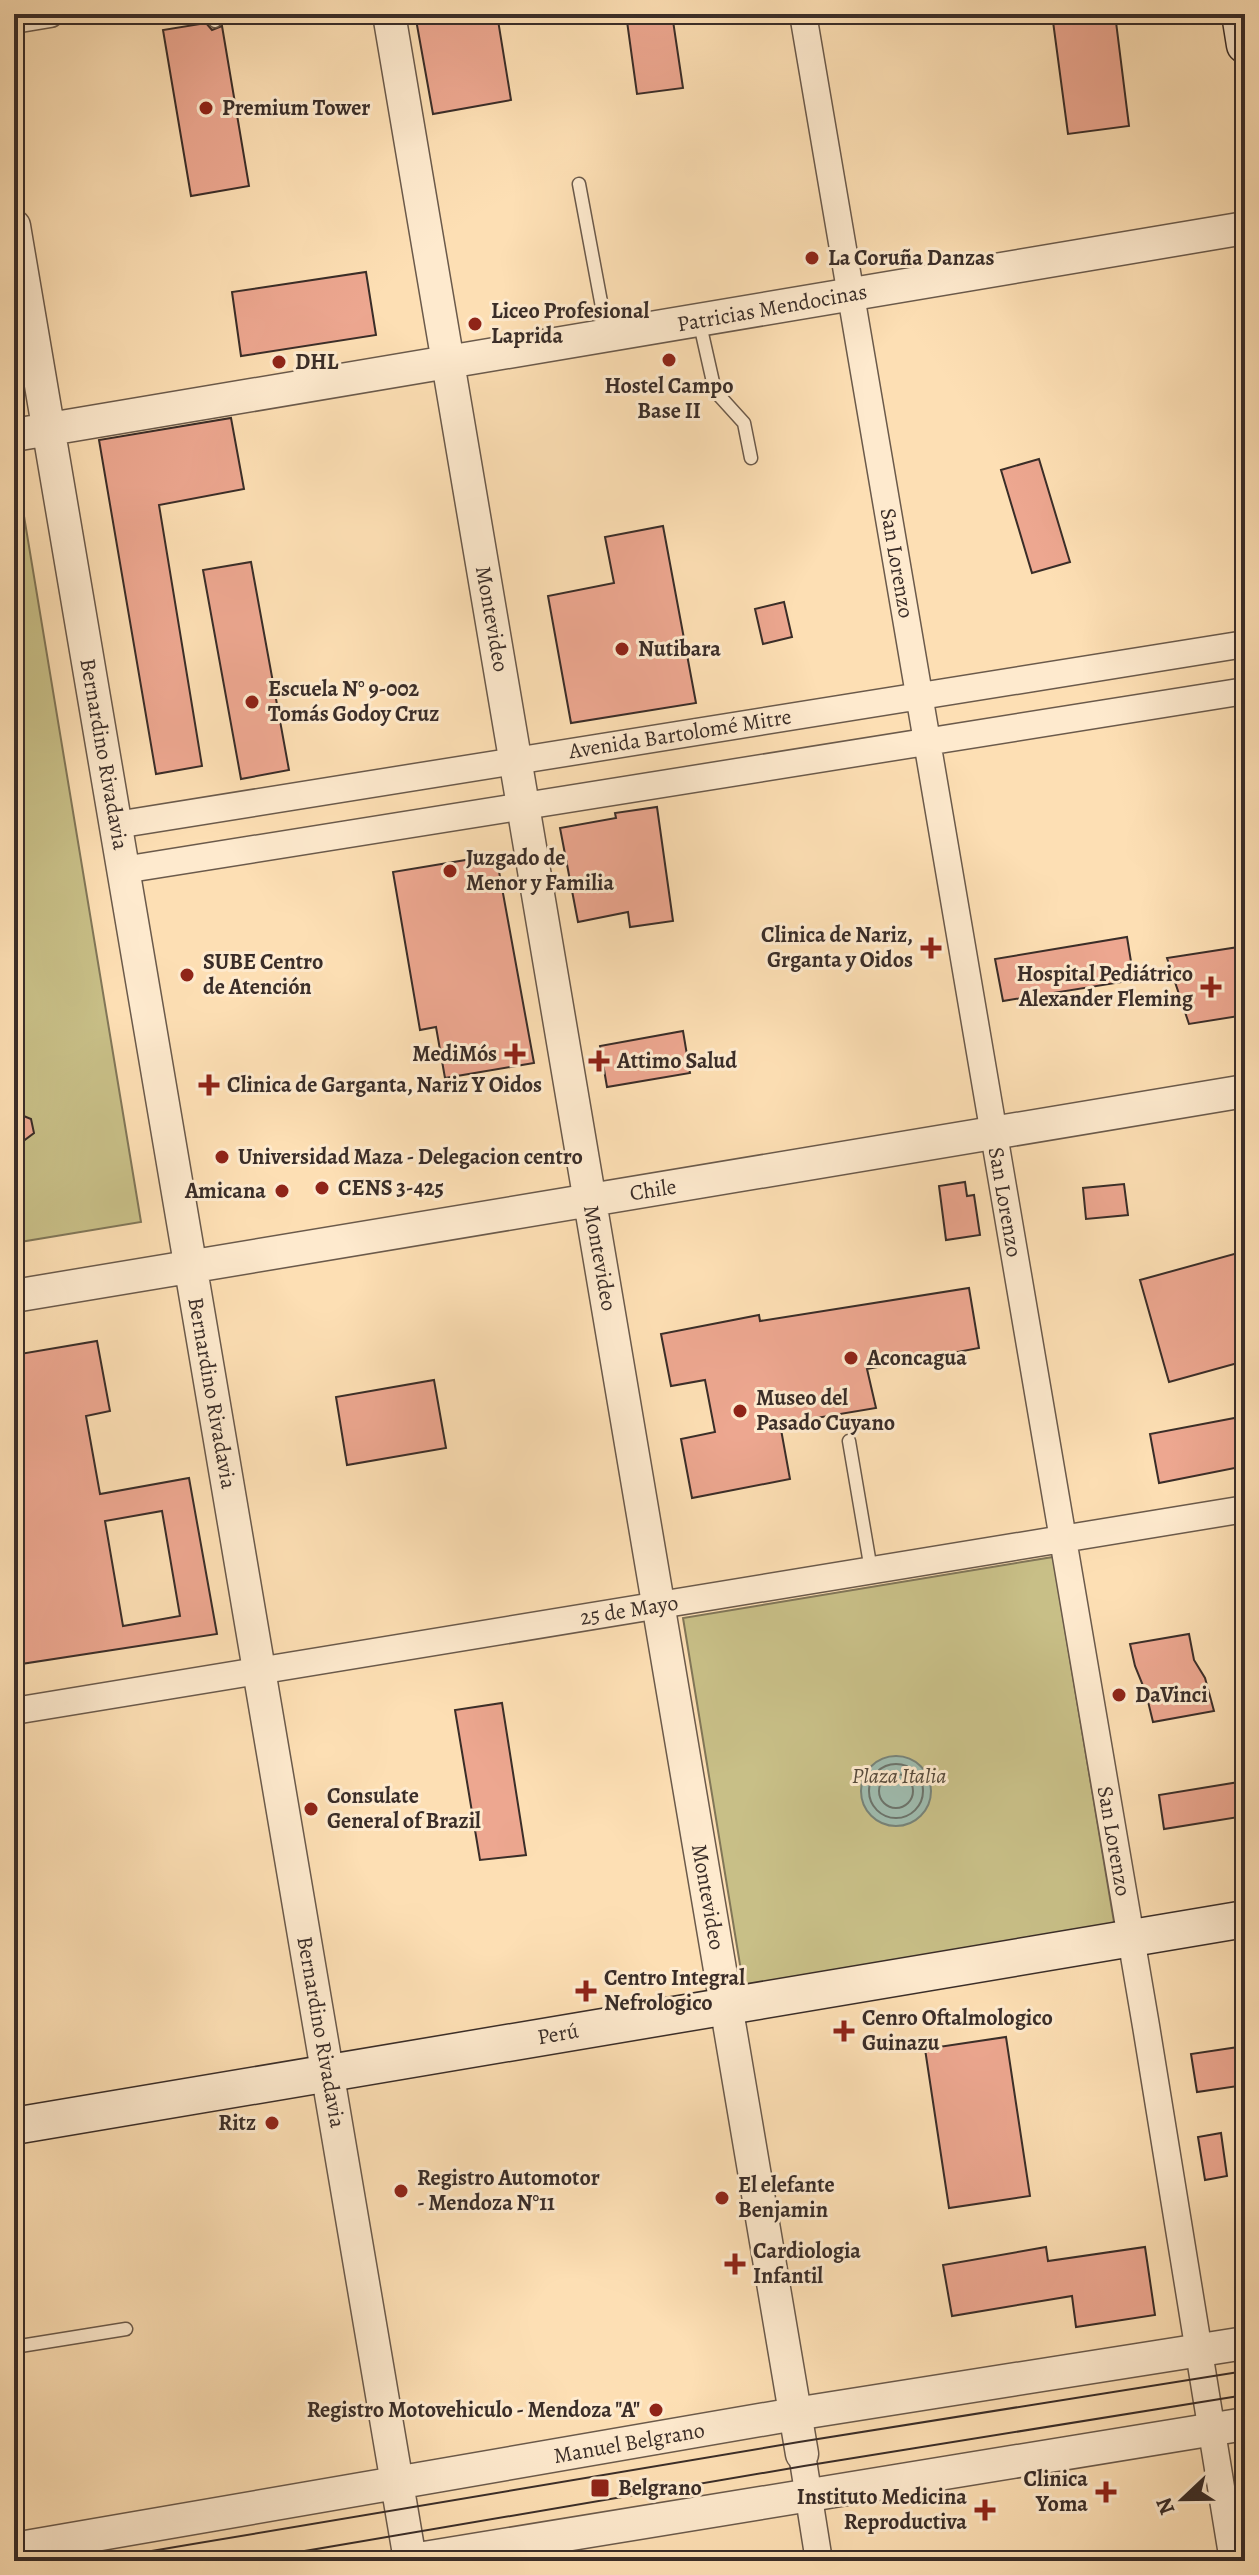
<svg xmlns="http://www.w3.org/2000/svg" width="1259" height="2575" viewBox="0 0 1259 2575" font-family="Alegreya,serif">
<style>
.green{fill:#c8bf87;stroke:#817658;stroke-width:2}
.water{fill:#9fbcaf;stroke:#778379;stroke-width:2}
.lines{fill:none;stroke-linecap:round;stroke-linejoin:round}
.shore{stroke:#6c746c;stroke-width:2}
.building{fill:#eda790;stroke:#3a2d28;stroke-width:2;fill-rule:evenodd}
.service-casing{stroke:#6b5a4b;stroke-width:15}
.minor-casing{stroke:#6b5a4b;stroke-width:29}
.tertiary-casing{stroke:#6b5a4b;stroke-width:35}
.secondary-casing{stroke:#3a2d28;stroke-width:39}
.service{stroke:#feeace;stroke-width:12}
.minor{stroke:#feeace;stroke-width:26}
.tertiary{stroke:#feeace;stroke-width:32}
.secondary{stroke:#feeace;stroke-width:36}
.tram{stroke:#3a2d28;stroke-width:2}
.poi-dot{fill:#8f2418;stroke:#feeace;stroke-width:3}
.labels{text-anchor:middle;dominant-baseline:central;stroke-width:6;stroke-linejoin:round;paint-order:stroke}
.poi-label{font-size:22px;font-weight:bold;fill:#3a2d28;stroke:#feeace;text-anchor:start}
.street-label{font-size:22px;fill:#3a2d28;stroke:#feeace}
.park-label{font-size:22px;font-style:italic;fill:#564a3b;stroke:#feeace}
</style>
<rect width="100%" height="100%" fill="#fddfb4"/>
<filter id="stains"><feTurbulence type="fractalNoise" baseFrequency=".0025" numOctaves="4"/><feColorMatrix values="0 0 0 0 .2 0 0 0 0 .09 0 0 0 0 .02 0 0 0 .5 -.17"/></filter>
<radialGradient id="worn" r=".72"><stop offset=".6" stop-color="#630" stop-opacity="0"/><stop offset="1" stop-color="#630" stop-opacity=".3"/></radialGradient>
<path class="green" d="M 19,486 L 141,1222 L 14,1243 L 14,487 Z
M 1053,1557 L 1116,1934 L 745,1995 L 683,1618 Z"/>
<path class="water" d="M861 1791a35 35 0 1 1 70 0a35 35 0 1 1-70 0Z"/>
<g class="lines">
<path class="shore" d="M869 1791a27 27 0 1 1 54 0a27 27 0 1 1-54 0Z
M879 1791a17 17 0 1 1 34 0a17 17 0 1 1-34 0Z"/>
</g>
<path class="building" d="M 415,14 L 497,14 L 511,100 L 433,114 Z
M 626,14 L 672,14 L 683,88 L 637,94 Z
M 1052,14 L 1115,14 L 1129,126 L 1068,134 Z
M 206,23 L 212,30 L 222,26 L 249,186 L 191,196 L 163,30 Z
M 366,272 L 376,335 L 241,356 L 232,292 Z
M 231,418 L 244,489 L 159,505 L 202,766 L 156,774 L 99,440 Z
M 1039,459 L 1070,562 L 1032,573 L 1001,470 Z
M 663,526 L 696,703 L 571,723 L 548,596 L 614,583 L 605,537 Z
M 251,562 L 289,770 L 241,779 L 203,570 Z
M 784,602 L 792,637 L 763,644 L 755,609 Z
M 657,807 L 673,921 L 630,927 L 628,912 L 578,922 L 560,828 L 616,818 L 615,813 Z
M 496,855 L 534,1063 L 445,1078 L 436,1027 L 420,1030 L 393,872 Z
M 1127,937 L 1134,980 L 1003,1001 L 995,959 Z
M 1245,946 L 1245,1015 L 1189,1024 L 1167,958 Z
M 683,1031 L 690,1073 L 607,1087 L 600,1046 Z
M 14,1112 L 31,1119 L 34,1133 L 14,1148 Z
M 965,1182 L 967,1196 L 974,1195 L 980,1235 L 946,1240 L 939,1186 Z
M 1124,1184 L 1128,1215 L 1086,1219 L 1083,1188 Z
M 1245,1251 L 1245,1361 L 1169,1382 L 1140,1280 Z
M 969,1288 L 979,1348 L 867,1369 L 876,1408 L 780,1424 L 790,1479 L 692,1498 L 681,1439 L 715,1432 L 705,1380 L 671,1386 L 661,1334 L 759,1315 L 760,1321 Z
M 97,1341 L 110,1411 L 86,1416 L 100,1494 L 189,1478 L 217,1634 L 21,1664 L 14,1626 L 14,1355 ZM 162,1511 L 180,1616 L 123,1626 L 105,1521 Z
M 434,1380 L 446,1448 L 347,1465 L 336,1397 Z
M 1245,1416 L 1245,1466 L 1159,1483 L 1150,1434 Z
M 1189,1634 L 1194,1660 L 1205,1678 L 1214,1711 L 1153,1722 L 1146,1693 L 1135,1666 L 1130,1644 Z
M 502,1703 L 526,1855 L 480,1860 L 455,1710 Z
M 1245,1781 L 1245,1816 L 1164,1829 L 1159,1795 Z
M 1006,2037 L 1030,2196 L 949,2208 L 925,2049 Z
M 1245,2046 L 1245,2085 L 1197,2092 L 1191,2054 Z
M 1221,2133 L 1227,2176 L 1205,2180 L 1198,2137 Z
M 1046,2247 L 1048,2261 L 1145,2247 L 1155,2315 L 1076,2327 L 1072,2296 L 952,2316 L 943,2265 Z"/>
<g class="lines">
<defs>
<path id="service" d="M 214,14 L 215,21
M 579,184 L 607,334
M 699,320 L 715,391 L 744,423 L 751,458
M 849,1441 L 871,1570
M 14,2347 L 126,2329"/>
<path id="minor" d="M 803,14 L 1146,2026 L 1233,2561
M 14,20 L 50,14
M 116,825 L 1245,644
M 123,870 L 1245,691
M 14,1711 L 1245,1509
M 802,2454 L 819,2561
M 557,2536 L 560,2561"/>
<path id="tertiary" d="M 389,14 L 802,2454
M 14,226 L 410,2560
M 14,435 L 1245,228
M 14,1296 L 1245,1091
M 14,2549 L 795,2414 L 1245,2343
M 406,2561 L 1245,2424"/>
<path id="secondary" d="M 1240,14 L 1245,45
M 14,2126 L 1245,1919"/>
</defs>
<use href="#service" class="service-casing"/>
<use href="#minor" class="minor-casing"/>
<use href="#tertiary" class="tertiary-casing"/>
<use href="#secondary" class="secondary-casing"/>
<use href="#service" class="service"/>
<use href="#minor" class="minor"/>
<use href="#tertiary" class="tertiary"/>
<use href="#secondary" class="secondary"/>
<path class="tram" d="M 92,2561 L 799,2442 L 1245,2371
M 246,2561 L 804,2466 L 1245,2395"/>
</g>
<g class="poi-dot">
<circle cx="206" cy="108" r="8"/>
<circle cx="812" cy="258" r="8"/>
<circle cx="475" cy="324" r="8"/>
<circle cx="669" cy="360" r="8"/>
<circle cx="279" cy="362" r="8"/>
<circle cx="622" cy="649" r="8"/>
<circle cx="252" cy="702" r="8"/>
<circle cx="450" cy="871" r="8"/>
<path d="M927 936h8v8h8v8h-8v8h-8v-8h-8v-8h8z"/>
<circle cx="187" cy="975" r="8"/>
<path d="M1207 975h8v8h8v8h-8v8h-8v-8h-8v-8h8z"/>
<path d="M511 1042h8v8h8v8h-8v8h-8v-8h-8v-8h8z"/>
<path d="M595 1049h8v8h8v8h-8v8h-8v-8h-8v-8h8z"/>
<path d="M205 1073h8v8h8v8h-8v8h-8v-8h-8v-8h8z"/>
<circle cx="222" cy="1157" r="8"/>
<circle cx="322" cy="1188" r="8"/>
<circle cx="282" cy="1191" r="8"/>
<circle cx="851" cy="1358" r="8"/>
<circle cx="740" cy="1411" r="8"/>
<circle cx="1119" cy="1695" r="8"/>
<circle cx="311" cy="1809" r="8"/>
<path d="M582 1979h8v8h8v8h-8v8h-8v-8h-8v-8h8z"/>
<path d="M840 2019h8v8h8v8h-8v8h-8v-8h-8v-8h8z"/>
<circle cx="272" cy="2123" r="8"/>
<circle cx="401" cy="2191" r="8"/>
<circle cx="722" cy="2198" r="8"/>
<path d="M731 2252h8v8h8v8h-8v8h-8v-8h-8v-8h8z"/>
<circle cx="656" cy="2410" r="8"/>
<rect x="590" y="2478" width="20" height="20" rx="4"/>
<path d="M1102 2480h8v8h8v8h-8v8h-8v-8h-8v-8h8z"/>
<path d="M981 2498h8v8h8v8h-8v8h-8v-8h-8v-8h8z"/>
</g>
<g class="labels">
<g class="poi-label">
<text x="222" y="108">Premium Tower</text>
<text x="828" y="258">La Coruña Danzas</text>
<text x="491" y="311">Liceo Profesional<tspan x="491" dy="25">Laprida</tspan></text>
<text x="295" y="362">DHL</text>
<text x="669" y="386" text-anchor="middle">Hostel Campo<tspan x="669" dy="25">Base II</tspan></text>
<text x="638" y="649">Nutibara</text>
<text x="268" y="689">Escuela N° 9-002<tspan x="268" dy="25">Tomás Godoy Cruz</tspan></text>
<text x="466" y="858">Juzgado de<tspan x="466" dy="25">Menor y Familia</tspan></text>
<text x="913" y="935" text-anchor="end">Clinica de Nariz,<tspan x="913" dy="25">Grganta y Oidos</tspan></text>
<text x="203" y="962">SUBE Centro<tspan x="203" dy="25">de Atención</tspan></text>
<text x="1193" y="974" text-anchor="end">Hospital Pediátrico<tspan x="1193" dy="25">Alexander Fleming</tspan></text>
<text x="497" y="1054" text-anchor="end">MediMós</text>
<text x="617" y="1061">Attimo Salud</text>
<text x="227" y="1085">Clinica de Garganta, Nariz Y Oidos</text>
<text x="238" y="1157">Universidad Maza - Delegacion centro</text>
<text x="338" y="1188">CENS 3-425</text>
<text x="266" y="1191" text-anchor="end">Amicana</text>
<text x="867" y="1358">Aconcagua</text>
<text x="756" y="1398">Museo del<tspan x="756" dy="25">Pasado Cuyano</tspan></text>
<text x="1135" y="1695">DaVinci</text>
<text x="327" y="1796">Consulate<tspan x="327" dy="25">General of Brazil</tspan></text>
<text x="604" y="1978">Centro Integral<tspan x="604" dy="25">Nefrologico</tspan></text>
<text x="862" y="2018">Cenro Oftalmologico<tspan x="862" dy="25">Guinazu</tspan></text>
<text x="256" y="2123" text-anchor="end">Ritz</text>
<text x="417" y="2178">Registro Automotor<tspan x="417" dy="25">- Mendoza N°11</tspan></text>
<text x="738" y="2185">El elefante<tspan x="738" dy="25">Benjamin</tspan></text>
<text x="753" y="2251">Cardiologia<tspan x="753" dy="25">Infantil</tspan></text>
<text x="640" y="2410" text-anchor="end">Registro Motovehiculo - Mendoza "A"</text>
<text x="1088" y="2479" text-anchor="end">Clinica<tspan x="1088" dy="25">Yoma</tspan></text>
<text x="618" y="2488">Belgrano</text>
<text x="967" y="2497" text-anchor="end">Instituto Medicina<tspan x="967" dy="25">Reproductiva</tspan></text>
</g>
<g class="street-label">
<text transform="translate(772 308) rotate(-10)">Patricias Mendocinas</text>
<text transform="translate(897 563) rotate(80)">San Lorenzo</text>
<text transform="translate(492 619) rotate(80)">Montevideo</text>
<text transform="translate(680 734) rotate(-9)">Avenida Bartolomé Mitre</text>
<text transform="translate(104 754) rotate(80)">Bernardino Rivadavia</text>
<text transform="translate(653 1190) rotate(-9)">Chile</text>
<text transform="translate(1005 1202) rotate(80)">San Lorenzo</text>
<text transform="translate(600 1258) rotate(80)">Montevideo</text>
<text transform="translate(212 1393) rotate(80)">Bernardino Rivadavia</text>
<text transform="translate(629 1610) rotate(-9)">25 de Mayo</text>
<text transform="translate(1114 1841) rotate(80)">San Lorenzo</text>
<text transform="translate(708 1897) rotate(80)">Montevideo</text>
<text transform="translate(321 2032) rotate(80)">Bernardino Rivadavia</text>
<text transform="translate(558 2034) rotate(-10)">Perú</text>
<text transform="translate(629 2443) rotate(-10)">Manuel Belgrano</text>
</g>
<g class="park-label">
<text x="899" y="1776">Plaza Italia</text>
</g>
</g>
<rect width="1259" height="2575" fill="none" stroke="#fddfb4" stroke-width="48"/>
<rect x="16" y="16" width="1227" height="2543" fill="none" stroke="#3a2d28" stroke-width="4"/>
<rect x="24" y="24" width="1211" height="2527" fill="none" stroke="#3a2d28" stroke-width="2"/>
<g transform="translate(1183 2499) rotate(248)" stroke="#feeace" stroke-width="6" paint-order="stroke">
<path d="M0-6L14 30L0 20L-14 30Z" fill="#3a2d28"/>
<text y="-12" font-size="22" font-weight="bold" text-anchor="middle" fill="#3a2d28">N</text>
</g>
<rect width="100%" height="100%" filter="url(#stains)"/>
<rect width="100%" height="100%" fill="url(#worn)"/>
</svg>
